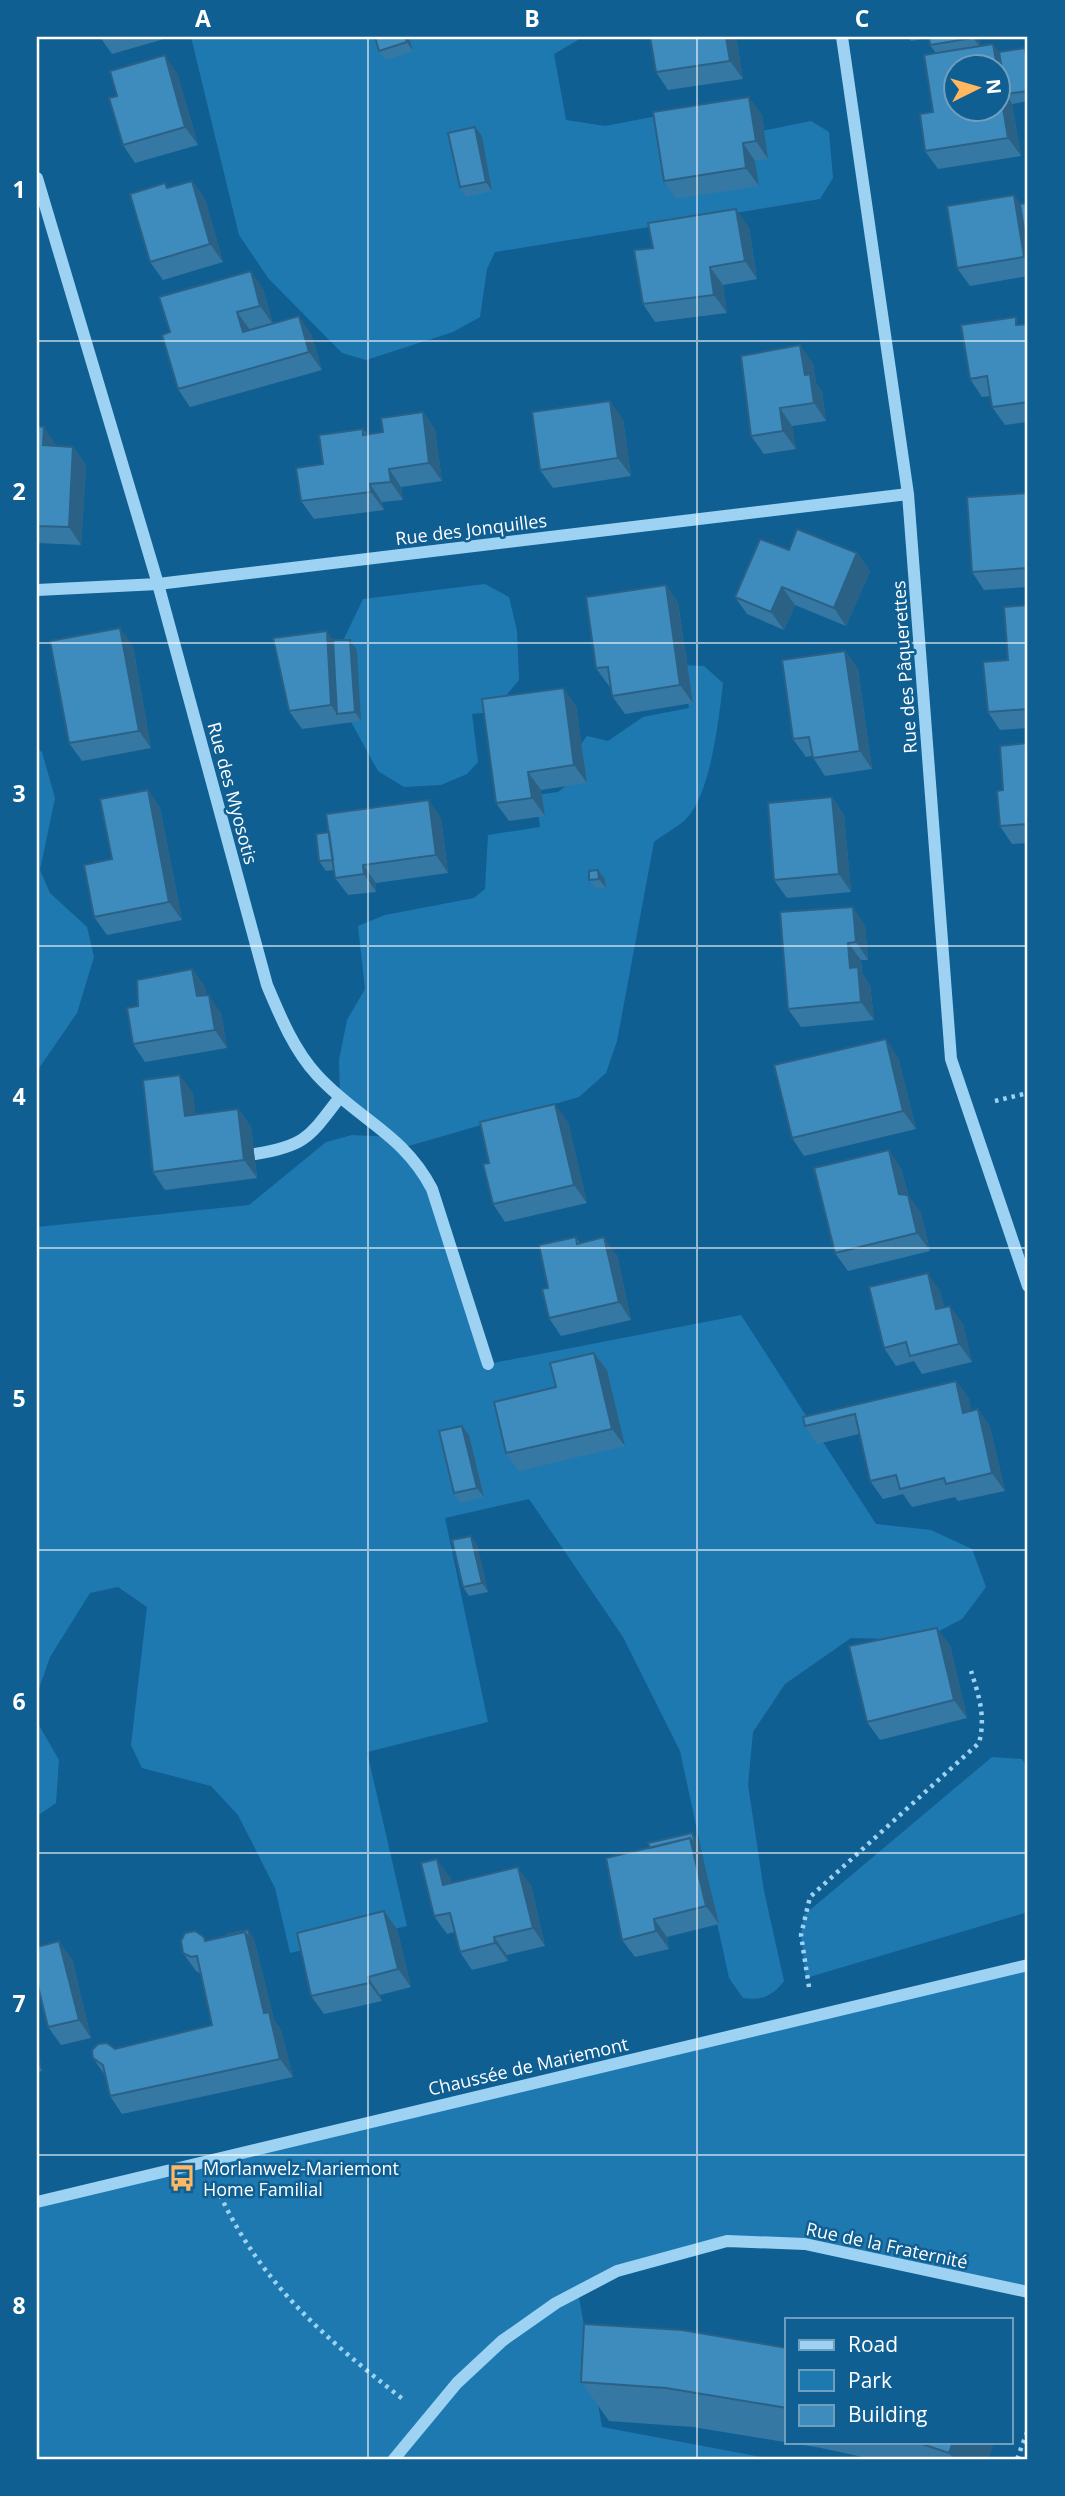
<svg xmlns="http://www.w3.org/2000/svg" width="1065" height="2496" viewBox="0 0 1065 2496" font-family="'Open Sans',sans-serif">
<style>
.green{fill:#1f79b1}
.lines{fill:none;stroke-linecap:round;stroke-linejoin:round}
.path{stroke:#9dd2f3;stroke-width:4.5;stroke-dasharray:3.5 5;stroke-linecap:butt}
.minor{stroke:#9dd2f3;stroke-width:12}
.wall{fill:#3578a3}
.shaded-wall{fill:#2b6185}
.building{fill:#3e8bbe;stroke:#2b6185;stroke-width:2}
.grid{fill:none;stroke:#fff;stroke-width:2;stroke-opacity:0.55}
.labels{text-anchor:middle;dominant-baseline:central;stroke-width:5;stroke-linejoin:round;paint-order:stroke}
.street-label{font-size:18px;fill:#fff;stroke:#105f93}
.poi-label{font-size:18px;fill:#fff;stroke:#105f93;text-anchor:start}
.neatline{fill:none;stroke:#fff;stroke-width:2.5}
.grid-label{font-size:23px;text-anchor:middle;font-weight:bold;fill:#fff}
</style>
<rect width="100%" height="100%" fill="#105f93"/>
<path class="green" d="M 191,37 L 583,37 L 554,54 L 566,120 L 605,126 L 705,107 L 752,133 L 811,121 L 829,132 L 833,178 L 820,199 L 495,252 L 487,269 L 480,317 L 453,332 L 366,360 L 342,353 L 268,278 L 239,235 Z
M 485,584 L 509,597 L 517,631 L 519,680 L 492,712 L 472,714 L 478,762 L 467,774 L 441,785 L 404,787 L 378,771 L 350,720 L 341,645 L 363,599 Z
M 683,665 L 704,666 L 723,683 C 719,717 711,796 685,820 C 676,828 664,834 654,842 L 617,1041 L 606,1073 L 579,1097 L 405,1147 L 424,1174 L 488,1364 L 741,1315 L 876,1524 L 931,1530 L 972,1549 L 986,1587 L 962,1619 L 922,1640 L 851,1638 L 785,1684 L 753,1732 L 748,1785 L 764,1891 L 784,1981 C 773,1996 761,2001 743,1998 L 729,1978 L 680,1751 L 623,1637 L 529,1499 L 445,1518 L 488,1722 L 367,1752 L 407,1926 L 290,1953 L 275,1888 L 238,1815 L 211,1786 L 142,1768 L 131,1745 L 147,1607 L 118,1587 L 90,1593 L 50,1657 L 37,1694 L 37,1227 L 249,1205 L 326,1142 L 352,1135 L 392,1137 L 340,1097 L 339,1060 L 347,1020 L 365,989 L 358,926 L 385,915 L 474,898 L 485,889 L 488,835 L 540,827 L 536,795 L 558,792 L 581,774 L 578,748 L 587,736 L 608,741 L 643,717 L 689,708 Z
M 37,749 L 42,752 L 55,798 L 40,870 L 50,893 L 87,927 L 94,957 L 77,1013 L 37,1071 Z
M 37,1722 L 59,1760 L 56,1803 L 37,1816 Z
M 992,1757 L 1022,1759 L 1028,1769 L 1028,1912 L 806,1978 L 801,1935 L 804,1915 Z
M 1028,1965 L 1028,2293 L 779,2243 L 727,2241 L 617,2271 L 578,2292 L 602,2427 L 772,2459 L 37,2459 L 37,2202 Z"/>
<g class="lines">
<path class="path" d="M 995,1101 L 1028,1093
M 809,1987 L 801,1935 L 810,1897 L 979,1743 C 986,1717 979,1696 971,1671
M 220,2195 C 263,2286 326,2339 404,2400
M 1017,2459 L 1028,2430"/>
<path class="minor" d="M 842,37 L 908,494 L 951,1059 L 1028,1286
M 37,178 L 158,584 L 267,985 C 280,1016 294,1050 317,1075 C 357,1119 403,1133 432,1189 L 488,1364
M 37,590 L 158,584 L 908,494
M 255,1154 C 306,1146 310,1136 340,1097
M 37,2202 L 1028,1965
M 394,2459 L 457,2383 L 502,2341 L 556,2303 L 617,2271 L 727,2241 L 805,2244 L 1028,2292"/>
</g>
<path class="wall" d="M 100,37 L 171,37 L 112,54 Z
M 375,37 L 409,37 L 413,51 L 386,60 L 379,51 Z
M 736,37 L 743,79 L 668,90 L 656,72 Z
M 908,37 L 979,37 L 980,46 L 999,52 L 1025,48 L 1028,53 L 1028,101 L 1012,104 L 1021,156 L 938,169 L 925,151 L 933,112 L 936,53 L 930,45 L 929,38 L 911,41 Z
M 177,73 L 198,145 L 135,163 L 123,145 L 117,96 Z
M 762,115 L 768,159 L 755,161 L 759,186 L 676,199 L 664,181 Z
M 482,136 L 492,191 L 466,197 L 460,187 Z
M 192,181 L 205,199 L 223,262 L 163,280 L 150,262 L 169,188 Z
M 1014,195 L 1020,204 L 1028,203 L 1028,276 L 970,286 L 957,268 Z
M 749,227 L 757,279 L 723,285 L 727,313 L 655,322 L 643,304 L 653,248 Z
M 263,289 L 273,324 L 311,334 L 322,370 L 190,407 L 178,389 L 170,332 Z
M 1028,324 L 1028,422 L 1005,425 L 992,407 L 990,396 L 982,397 L 970,379 L 1021,325 Z
M 813,363 L 816,383 L 822,392 L 826,421 L 792,426 L 796,449 L 764,454 L 751,436 Z
M 423,412 L 435,430 L 442,481 L 401,487 L 403,500 L 382,502 L 384,510 L 314,519 L 301,501 L 323,464 L 363,429 L 367,434 L 383,432 Z
M 623,419 L 631,476 L 553,488 L 540,470 Z
M 37,426 L 56,445 L 56,446 L 73,447 L 86,465 L 81,545 L 38,543 L 37,541 Z
M 1028,493 L 1028,587 L 984,590 L 972,572 Z
M 789,550 L 857,553 L 870,571 L 846,626 L 795,605 L 784,630 L 747,614 L 735,597 Z
M 666,585 L 678,603 L 693,703 L 625,714 L 612,696 L 611,686 L 609,686 L 596,668 Z
M 1028,605 L 1028,728 L 1000,730 L 988,712 Z
M 333,640 L 350,640 L 357,650 L 361,721 L 302,729 L 289,711 Z
M 133,646 L 151,748 L 82,761 L 69,743 Z
M 845,651 L 858,669 L 872,769 L 825,776 L 812,756 L 806,757 L 793,739 Z
M 576,706 L 587,783 L 541,790 L 545,816 L 509,821 L 496,803 Z
M 1028,743 L 1028,843 L 1012,844 L 1000,826 L 1003,790 Z
M 148,790 L 160,808 L 182,920 L 107,935 L 94,917 Z
M 832,797 L 844,815 L 851,892 L 787,898 L 774,880 Z
M 441,818 L 448,873 L 376,883 L 376,892 L 348,895 L 335,878 L 334,870 L 326,871 L 319,861 Z
M 598,870 L 605,879 L 606,888 L 596,889 L 589,880 Z
M 865,925 L 868,960 L 861,960 L 862,973 L 870,985 L 874,1020 L 801,1027 L 788,1009 Z
M 192,969 L 205,987 L 206,995 L 221,1013 L 227,1048 L 145,1062 L 133,1044 L 138,1006 Z
M 898,1057 L 916,1129 L 804,1156 L 792,1138 Z
M 193,1093 L 195,1114 L 238,1109 L 251,1127 L 257,1178 L 165,1190 L 153,1172 Z
M 568,1122 L 587,1203 L 505,1222 L 493,1204 L 489,1163 Z
M 901,1168 L 908,1195 L 921,1213 L 930,1251 L 848,1271 L 835,1253 Z
M 576,1237 L 580,1243 L 617,1255 L 631,1320 L 561,1336 L 549,1318 L 548,1288 Z
M 940,1291 L 944,1307 L 963,1324 L 972,1362 L 922,1374 L 914,1361 L 896,1366 L 884,1348 Z
M 594,1353 L 607,1370 L 625,1446 L 519,1471 L 506,1453 L 556,1387 Z
M 956,1381 L 969,1399 L 971,1411 L 978,1409 L 990,1427 L 1005,1491 L 958,1501 L 955,1497 L 912,1507 L 903,1494 L 883,1499 L 870,1481 L 859,1434 L 817,1444 L 805,1426 Z
M 462,1426 L 469,1435 L 484,1497 L 460,1503 L 454,1493 Z
M 477,1545 L 488,1592 L 469,1596 L 463,1587 Z
M 950,1645 L 967,1718 L 880,1740 L 867,1722 Z
M 692,1833 L 699,1842 L 719,1924 L 667,1937 L 669,1949 L 635,1957 L 622,1940 L 650,1848 Z
M 450,1877 L 451,1883 L 531,1885 L 545,1946 L 507,1955 L 508,1961 L 472,1970 L 460,1952 L 455,1932 L 447,1934 L 434,1916 Z
M 397,1929 L 411,1987 L 380,1995 L 382,2001 L 324,2014 L 311,1996 Z
M 254,1939 L 274,2020 L 281,2030 L 293,2077 L 122,2114 L 110,2096 L 105,2075 L 93,2058 L 115,2049 L 212,2025 L 201,1974 L 196,1971 L 183,1953 L 207,1941 Z
M 72,1959 L 91,2038 L 61,2045 L 48,2027 Z
M 37,2047 L 42,2071 L 37,2072 Z
M 787,2348 L 787,2442 L 994,2442 L 988,2459 L 872,2459 L 821,2448 L 693,2427 L 609,2421 L 581,2382 Z"/>
<path class="shaded-wall" d="M 405,37 L 409,37 L 413,51 L 407,42 Z
M 726,37 L 736,37 L 743,79 L 730,61 Z
M 973,37 L 979,37 L 980,47 L 973,38 Z
M 993,44 L 1006,62 L 1006,94 L 1012,104 L 1021,156 L 1008,138 L 998,77 L 998,66 L 997,66 Z
M 165,55 L 177,73 L 198,145 L 185,127 Z
M 749,97 L 762,115 L 768,159 L 756,141 Z
M 475,127 L 482,136 L 492,191 L 486,182 Z
M 743,143 L 755,161 L 759,186 L 746,168 Z
M 192,181 L 205,199 L 223,262 L 210,244 Z
M 1014,195 L 1027,213 L 1028,224 L 1028,263 L 1024,257 Z
M 736,209 L 749,227 L 757,279 L 745,261 Z
M 710,267 L 723,285 L 727,313 L 714,295 Z
M 251,271 L 263,289 L 273,324 L 260,306 Z
M 237,312 L 250,330 L 243,332 Z
M 299,316 L 311,334 L 322,370 L 309,352 Z
M 800,345 L 813,363 L 816,383 L 822,392 L 826,421 L 814,403 L 805,375 Z
M 610,401 L 623,419 L 631,476 L 618,458 Z
M 780,408 L 792,426 L 796,449 L 783,431 Z
M 423,412 L 435,430 L 442,481 L 429,463 Z
M 44,427 L 56,445 L 56,463 L 43,445 Z
M 73,447 L 86,465 L 81,545 L 69,527 Z
M 389,469 L 401,487 L 403,500 L 391,482 Z
M 370,484 L 382,502 L 384,510 L 371,492 Z
M 857,553 L 870,571 L 846,626 L 834,608 Z
M 666,585 L 678,603 L 693,703 L 680,685 Z
M 782,587 L 795,605 L 784,630 L 771,612 Z
M 120,628 L 133,646 L 151,748 L 139,731 Z
M 327,631 L 339,649 L 337,714 L 331,705 Z
M 350,640 L 357,650 L 361,721 L 355,712 Z
M 845,651 L 858,669 L 872,769 L 860,751 Z
M 564,688 L 576,706 L 587,783 L 574,765 Z
M 528,772 L 541,790 L 545,816 L 532,798 Z
M 148,790 L 160,808 L 182,920 L 169,902 Z
M 832,797 L 844,815 L 851,892 L 839,874 Z
M 429,800 L 441,818 L 448,873 L 436,855 Z
M 363,865 L 376,883 L 376,892 L 364,874 Z
M 598,870 L 605,879 L 606,888 L 599,879 Z
M 853,907 L 865,925 L 868,960 L 856,942 Z
M 848,943 L 861,960 L 862,973 L 870,985 L 874,1020 L 861,1002 L 850,968 Z
M 192,969 L 205,987 L 210,1014 L 197,996 Z
M 209,995 L 221,1013 L 227,1048 L 215,1030 Z
M 886,1039 L 898,1057 L 916,1129 L 903,1111 Z
M 180,1075 L 193,1093 L 198,1134 L 185,1116 Z
M 555,1104 L 568,1122 L 587,1203 L 574,1185 Z
M 238,1109 L 251,1127 L 257,1178 L 244,1160 Z
M 889,1150 L 901,1168 L 912,1212 L 899,1194 Z
M 908,1195 L 921,1213 L 930,1251 L 917,1233 Z
M 604,1237 L 617,1255 L 631,1320 L 619,1302 Z
M 928,1273 L 940,1291 L 949,1327 L 936,1309 Z
M 950,1306 L 963,1324 L 972,1362 L 959,1344 Z
M 594,1353 L 607,1370 L 625,1446 L 612,1429 Z
M 956,1381 L 969,1399 L 976,1430 L 963,1413 Z
M 978,1409 L 990,1427 L 1005,1491 L 992,1473 Z
M 462,1426 L 469,1435 L 484,1497 L 477,1488 Z
M 471,1536 L 477,1545 L 488,1592 L 482,1583 Z
M 937,1628 L 950,1645 L 967,1718 L 954,1700 Z
M 692,1833 L 699,1842 L 719,1924 L 706,1906 L 690,1838 Z
M 437,1859 L 450,1877 L 456,1903 L 443,1885 Z
M 518,1867 L 531,1885 L 545,1946 L 533,1928 Z
M 384,1911 L 397,1929 L 411,1987 L 398,1969 Z
M 654,1919 L 667,1937 L 669,1949 L 656,1931 Z
M 248,1930 L 254,1939 L 274,2020 L 281,2030 L 293,2077 L 280,2059 L 264,2013 L 245,1932 Z
M 494,1937 L 507,1955 L 508,1961 L 495,1943 Z
M 59,1941 L 72,1959 L 91,2038 L 79,2020 Z
M 368,1977 L 380,1995 L 382,2001 L 369,1983 Z
M 37,2047 L 42,2071 L 37,2063 Z
M 953,2442 L 994,2442 L 988,2459 L 954,2459 L 949,2453 Z"/>
<path class="building" d="M 375,37 L 405,37 L 407,42 L 379,51 Z
M 650,37 L 726,37 L 730,61 L 656,72 Z
M 929,37 L 973,37 L 973,38 L 930,45 Z
M 993,44 L 997,66 L 956,66 L 956,108 L 998,108 L 998,77 L 1008,138 L 925,151 L 920,114 L 933,112 L 924,55 Z
M 1025,48 L 1028,68 L 1028,91 L 1006,94 L 999,52 Z
M 165,55 L 185,127 L 123,145 L 109,98 L 117,96 L 110,71 Z
M 749,97 L 756,141 L 743,143 L 746,168 L 664,181 L 653,112 Z
M 475,127 L 486,182 L 460,187 L 448,133 Z
M 192,181 L 210,244 L 150,262 L 130,194 L 165,183 L 167,188 Z
M 1014,195 L 1024,257 L 957,268 L 947,206 Z
M 1028,203 L 1028,255 L 1020,204 Z
M 736,209 L 745,261 L 710,267 L 714,295 L 643,304 L 634,250 L 653,248 L 648,223 Z
M 251,271 L 260,306 L 237,312 L 243,332 L 299,316 L 309,352 L 178,389 L 162,335 L 170,332 L 159,297 Z
M 1016,317 L 1016,325 L 1028,324 L 1028,402 L 992,407 L 987,376 L 970,379 L 961,325 Z
M 800,345 L 805,375 L 810,374 L 814,403 L 780,408 L 783,431 L 751,436 L 741,356 Z
M 610,401 L 618,458 L 540,470 L 532,412 Z
M 423,412 L 429,463 L 389,469 L 391,482 L 370,484 L 371,492 L 301,501 L 296,468 L 323,464 L 319,435 L 363,429 L 363,435 L 383,432 L 381,418 Z
M 37,426 L 44,427 L 43,445 L 73,447 L 69,527 L 37,526 Z
M 1028,493 L 1028,568 L 972,572 L 967,497 Z
M 797,529 L 857,553 L 834,608 L 782,587 L 771,612 L 735,597 L 760,539 L 789,550 Z
M 666,585 L 680,685 L 612,696 L 608,667 L 596,668 L 586,597 Z
M 1028,605 L 1028,709 L 988,712 L 983,662 L 1008,660 L 1004,607 Z
M 120,628 L 139,731 L 69,743 L 50,641 Z
M 327,631 L 331,705 L 289,711 L 273,638 Z
M 333,640 L 350,640 L 355,712 L 337,714 Z
M 845,651 L 860,751 L 813,758 L 809,737 L 793,739 L 782,660 Z
M 564,688 L 574,765 L 528,772 L 532,798 L 496,803 L 482,699 Z
M 1028,743 L 1028,824 L 1000,826 L 997,791 L 1003,790 L 1000,746 Z
M 148,790 L 169,902 L 94,917 L 84,865 L 112,859 L 100,799 Z
M 832,797 L 839,874 L 774,880 L 768,803 Z
M 429,800 L 436,855 L 363,865 L 364,874 L 335,878 L 326,814 Z
M 329,832 L 333,860 L 319,861 L 316,834 Z
M 598,870 L 599,879 L 589,880 L 589,871 Z
M 853,907 L 856,942 L 848,943 L 850,968 L 858,967 L 861,1002 L 788,1009 L 780,912 Z
M 192,969 L 197,996 L 209,995 L 215,1030 L 133,1044 L 127,1008 L 138,1006 L 137,980 Z
M 886,1039 L 903,1111 L 792,1138 L 774,1065 Z
M 180,1075 L 185,1116 L 238,1109 L 244,1160 L 153,1172 L 143,1080 Z
M 555,1104 L 574,1185 L 493,1204 L 483,1164 L 489,1163 L 480,1122 Z
M 889,1150 L 899,1194 L 908,1195 L 917,1233 L 835,1253 L 814,1168 Z
M 576,1237 L 577,1244 L 604,1237 L 619,1302 L 549,1318 L 542,1289 L 548,1288 L 539,1245 Z
M 928,1273 L 936,1309 L 950,1306 L 959,1344 L 910,1356 L 906,1342 L 884,1348 L 869,1287 Z
M 594,1353 L 612,1429 L 506,1453 L 494,1402 L 556,1387 L 550,1363 Z
M 956,1381 L 963,1413 L 978,1409 L 992,1473 L 946,1484 L 944,1478 L 900,1489 L 896,1475 L 870,1481 L 855,1414 L 805,1426 L 803,1417 Z
M 462,1426 L 477,1488 L 454,1493 L 439,1431 Z
M 471,1536 L 482,1583 L 463,1587 L 452,1540 Z
M 937,1628 L 954,1700 L 867,1722 L 849,1646 Z
M 692,1833 L 696,1847 L 690,1838 L 650,1848 L 648,1843 Z
M 690,1838 L 706,1906 L 654,1919 L 656,1931 L 622,1940 L 606,1858 Z
M 437,1859 L 443,1885 L 518,1867 L 533,1928 L 494,1937 L 495,1943 L 460,1952 L 450,1913 L 434,1916 L 421,1863 Z
M 384,1911 L 398,1969 L 368,1977 L 369,1983 L 311,1996 L 297,1933 Z
M 248,1930 L 251,1940 L 245,1932 L 227,1936 L 227,1934 Z
M 195,1931 L 204,1937 L 205,1941 L 245,1932 L 264,2013 L 269,2012 L 280,2059 L 110,2096 L 103,2065 L 93,2058 L 92,2050 L 98,2044 L 107,2043 L 115,2049 L 212,2025 L 197,1956 L 191,1957 L 183,1953 L 181,1941 L 185,1933 Z
M 59,1941 L 79,2020 L 48,2027 L 37,1982 L 37,1947 Z
M 584,2324 L 682,2330 L 787,2348 L 787,2408 L 666,2388 L 581,2382 Z
M 916,2442 L 953,2442 L 949,2453 Z"/>
<path class="grid" d="M 368,37 L 368,2459M 697,37 L 697,2459M 37,341 L 1028,341M 37,643 L 1028,643M 37,946 L 1028,946M 37,1248 L 1028,1248M 37,1550 L 1028,1550M 37,1853 L 1028,1853M 37,2155 L 1028,2155"/>
<defs>
<symbol id="bus-bare" viewBox="-9 -9 18 18"><path d="M-5-6H5V4H4V6H2V4H-2V6H-4V4H-5ZM-3.5-4V0h7V-4ZM-3.5 1.2v1.5H-2V1.2ZM2 1.2v1.5H3.5V1.2Z" fill="#ffb760" stroke="#105f93" stroke-width="2.5" paint-order="stroke"/></symbol>
</defs>
<g fill-rule="evenodd">
<use href="#bus-bare" x="163" y="2159" width="38" height="38"/>
</g>
<g class="labels">
<g class="street-label">
<text transform="translate(471 529) rotate(-7)">Rue des Jonquilles</text>
<text transform="translate(904 667) rotate(-94)">Rue des Pâquerettes</text>
<text transform="translate(233 793) rotate(75)">Rue des Myosotis</text>
<text transform="translate(528 2066) rotate(-13)">Chaussée de Mariemont</text>
<text transform="translate(887 2245) rotate(12)">Rue de la Fraternité</text>
</g>
<g class="poi-label">
<text x="203" y="2168">Morlanwelz-Mariemont<tspan x="203" dy="21">Home Familial</tspan></text>
</g>
</g>
<rect width="1065" height="2496" fill="none" stroke="#105f93" stroke-width="77"/>
<rect x="785" y="2318" width="228" height="126" fill="#105f93" stroke="#709fbe" stroke-width="2"/>
<rect x="799" y="2340" width="35" height="10" fill="#9dd2f3" stroke="#709fbe" stroke-width="2"/>
<text x="848" y="2352" font-size="21" fill="#ffffff">Road</text>
<rect x="799" y="2370" width="35" height="21" fill="#1f79b1" stroke="#709fbe" stroke-width="2"/>
<text x="848" y="2388" font-size="21" fill="#ffffff">Park</text>
<rect x="799" y="2405" width="35" height="21" fill="#3e8bbe" stroke="#709fbe" stroke-width="2"/>
<text x="848" y="2422" font-size="21" fill="#ffffff">Building</text>
<g transform="translate(977 88) rotate(85)"><circle r="33" fill="#105f93" stroke="#709fbe" stroke-width="2"/>
<path d="M0-5L12 26L0 18L-12 26Z" fill="#ffb760"/>
<text y="-10" font-size="19" font-weight="bold" text-anchor="middle" fill="#ffffff">N</text>
</g>
<rect x="38" y="38" width="988" height="2420" class="neatline"/>
<g class="grid-label">
<text x="203" y="27">A</text>
<text x="532" y="27">B</text>
<text x="862" y="27">C</text>
<text x="19" y="198">1</text>
<text x="19" y="500">2</text>
<text x="19" y="802">3</text>
<text x="19" y="1105">4</text>
<text x="19" y="1407">5</text>
<text x="19" y="1710">6</text>
<text x="19" y="2012">7</text>
<text x="19" y="2314">8</text>
</g>
</svg>
